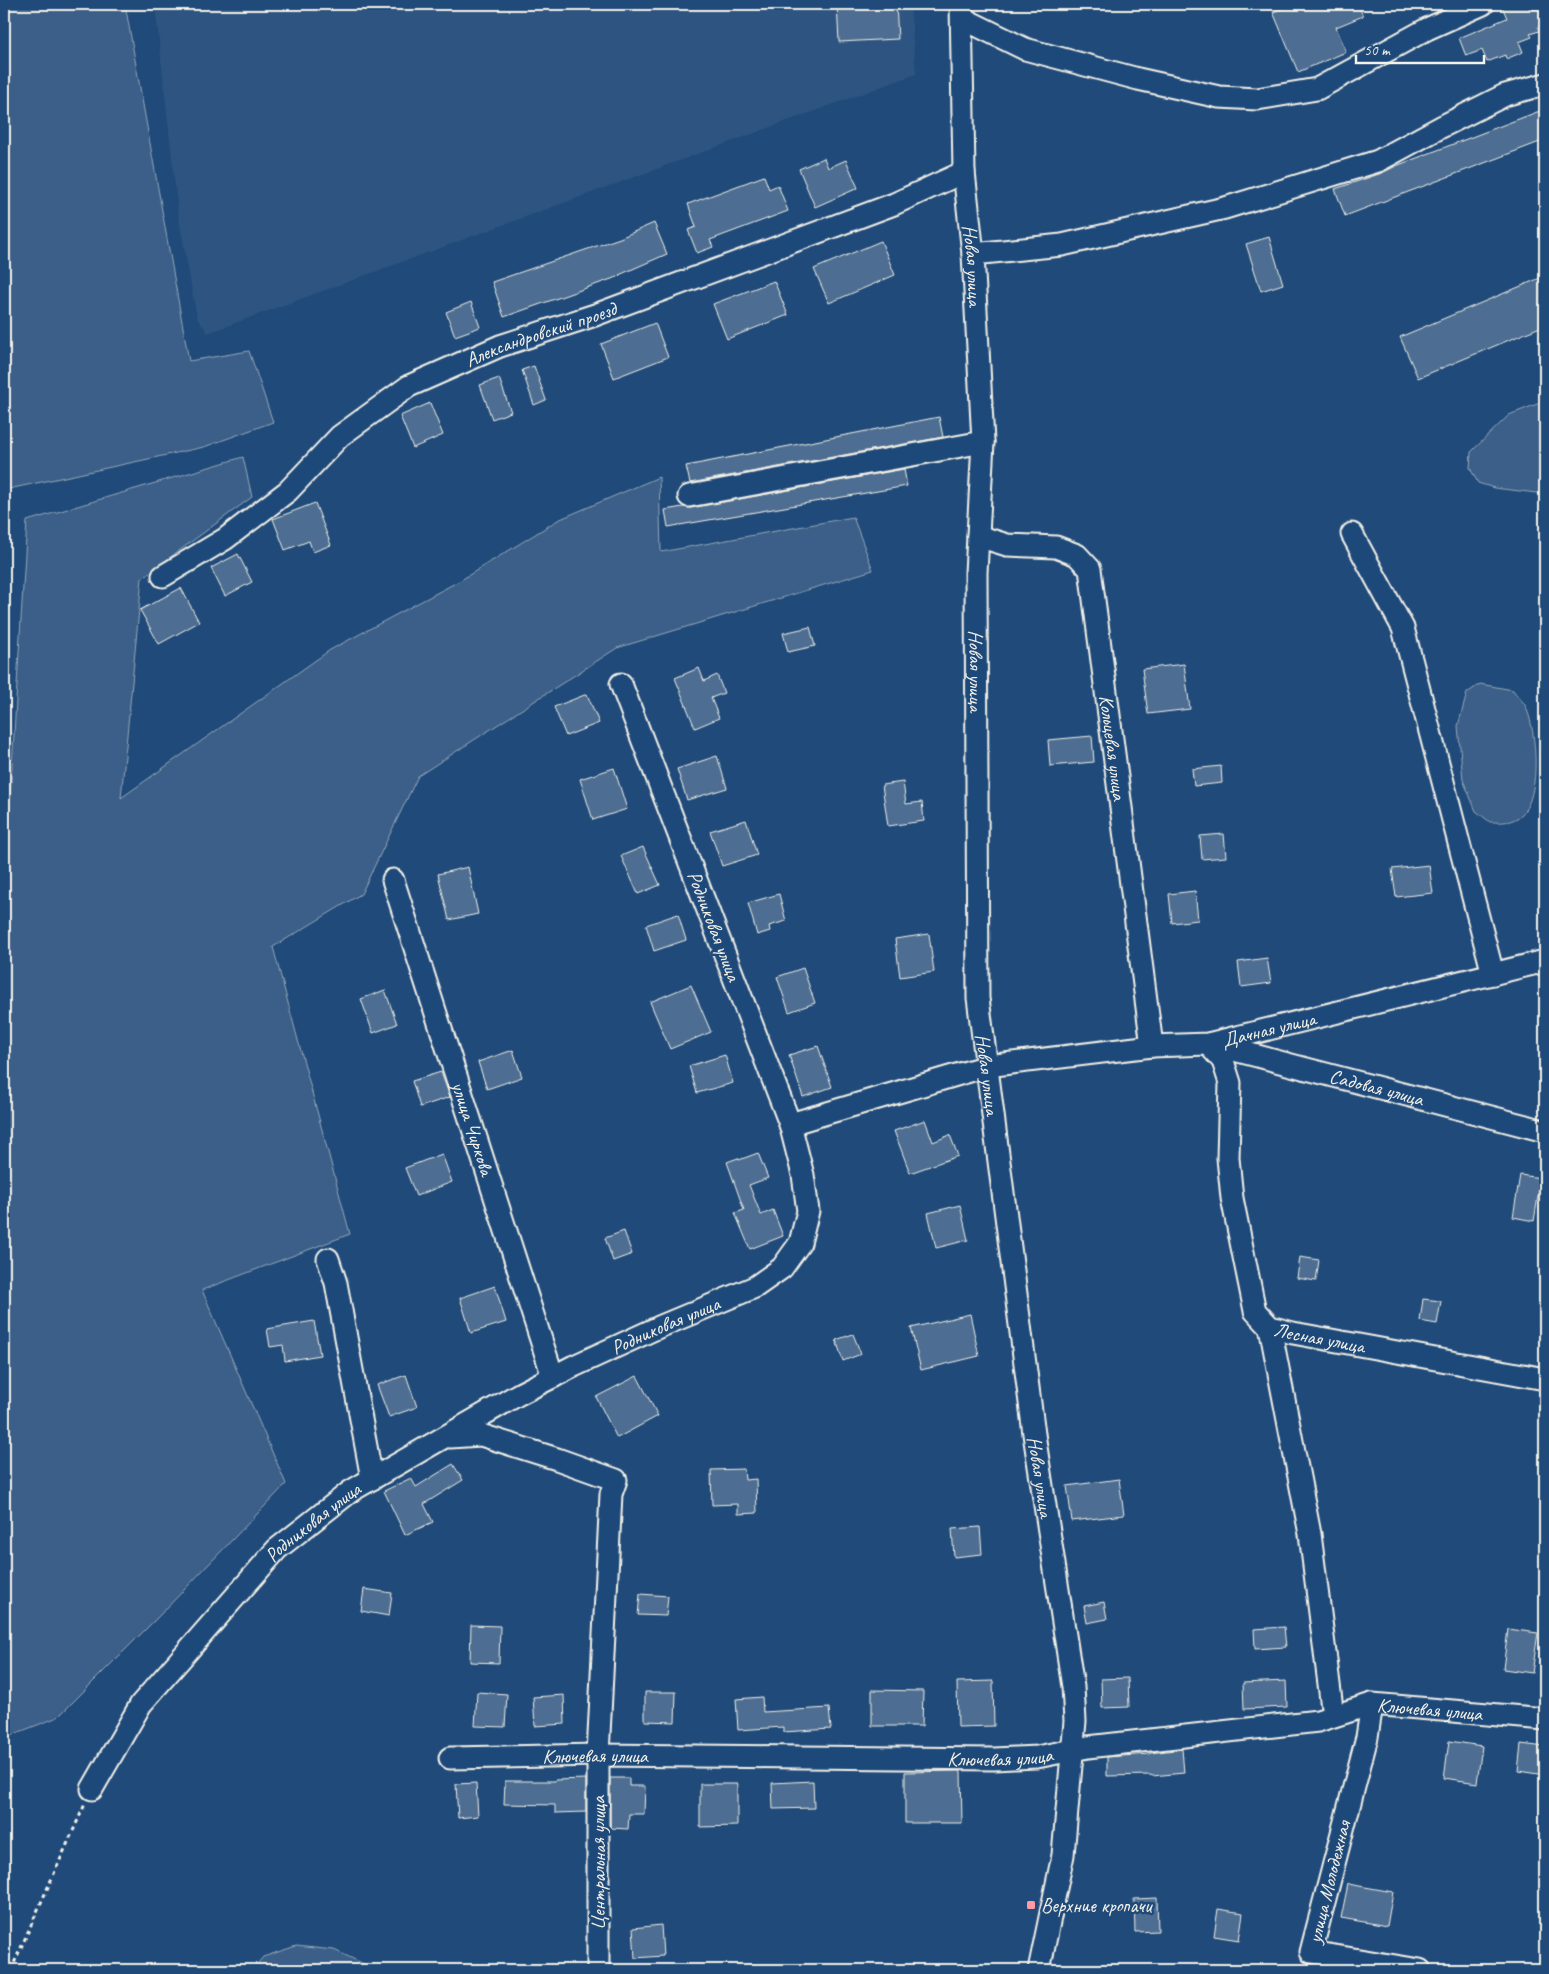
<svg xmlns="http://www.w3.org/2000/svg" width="1549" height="1974" viewBox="0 0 1549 1974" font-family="Caveat,sans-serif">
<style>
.built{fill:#2d5581}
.green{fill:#3a5f88;stroke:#97a8b8}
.building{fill:#4d6e92;stroke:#f4f1e8}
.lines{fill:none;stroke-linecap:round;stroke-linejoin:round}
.minor-casing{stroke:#f4f1e8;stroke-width:25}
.path{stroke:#f4f1e8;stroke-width:3;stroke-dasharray:4 4;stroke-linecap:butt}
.minor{stroke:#1f4a7a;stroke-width:21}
.poi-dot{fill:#ff9aa2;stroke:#1f4a7a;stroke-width:2}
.labels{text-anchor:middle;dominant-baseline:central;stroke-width:5;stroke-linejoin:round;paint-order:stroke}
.street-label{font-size:20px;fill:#f4f1e8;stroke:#1f4a7a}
.poi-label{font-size:20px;fill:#f4f1e8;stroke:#1f4a7a;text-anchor:start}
</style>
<rect width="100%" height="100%" fill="#1f4a7a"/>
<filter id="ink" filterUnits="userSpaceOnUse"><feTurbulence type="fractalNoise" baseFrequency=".02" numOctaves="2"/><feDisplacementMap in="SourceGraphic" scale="10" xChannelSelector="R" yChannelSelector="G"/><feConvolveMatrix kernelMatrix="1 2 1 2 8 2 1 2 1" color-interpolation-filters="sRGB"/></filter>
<g filter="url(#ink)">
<path class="built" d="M 155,4 L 910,4 L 916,74 L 208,333 L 197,318 L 178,213 Z"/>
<path class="green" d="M 4,4 L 125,4 L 189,361 L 249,351 L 273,422 L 204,447 L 4,490 Z
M 1545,401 L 1545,494 L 1494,488 L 1478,483 L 1470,468 L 1471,452 L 1509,415 Z
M 243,457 L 252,497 L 142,578 L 121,798 L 330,650 L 461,580 L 558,520 L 659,477 L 661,552 L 853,517 L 873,570 L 617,648 L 418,776 L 361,894 L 273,947 L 350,1234 L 202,1290 L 286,1484 L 156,1619 L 58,1717 L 4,1738 L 4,897 L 27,521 Z
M 1480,684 L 1513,690 C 1516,695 1522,700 1525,705 C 1537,728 1544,810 1513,820 C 1506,823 1497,822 1490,822 L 1476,811 L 1463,780 L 1458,726 L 1467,693 Z
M 296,1946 L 334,1950 L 377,1970 L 252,1970 L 263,1957 Z"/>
<path class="building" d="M 837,4 L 896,4 L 898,39 L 839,42 Z
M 1294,4 L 1300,4 L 1303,10 L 1317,4 L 1358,4 L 1363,16 L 1336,27 L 1346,52 L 1298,72 L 1273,12 Z
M 1501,4 L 1528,4 L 1530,10 L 1545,4 L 1545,24 L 1538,27 L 1539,31 L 1530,34 L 1532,37 L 1519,42 L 1523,52 L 1506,59 L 1505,55 L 1487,62 L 1482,50 L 1466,56 L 1459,38 L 1507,18 Z
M 1545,109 L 1545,140 L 1345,216 L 1335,189 L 1382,173 L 1396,166 Z
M 824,158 L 828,168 L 846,160 L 858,188 L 815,207 L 799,169 Z
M 764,176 L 769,189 L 778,185 L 788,211 L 710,240 L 713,247 L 697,253 L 688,230 L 696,227 L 688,204 Z
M 654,223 L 667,254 L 619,275 L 620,276 L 504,317 L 492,282 L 620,238 Z
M 1269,237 L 1283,284 L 1261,291 L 1246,244 Z
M 881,241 L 895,275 L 829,303 L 814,269 Z
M 1545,276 L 1545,325 L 1418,378 L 1400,337 Z
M 774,281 L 788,315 L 727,339 L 713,304 Z
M 471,302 L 480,327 L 455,336 L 446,312 Z
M 655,323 L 668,357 L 614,378 L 601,344 Z
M 534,366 L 546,400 L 534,405 L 522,370 Z
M 499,378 L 511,412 L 492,419 L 480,385 Z
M 430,403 L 443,435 L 413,448 L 400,416 Z
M 939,417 L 943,437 L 690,483 L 686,466 Z
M 904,469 L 907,486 L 668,527 L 665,510 L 683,507 L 691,508 Z
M 315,503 L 331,545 L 313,552 L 309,541 L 285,550 L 273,519 Z
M 238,554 L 252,582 L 225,596 L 211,568 Z
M 181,588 L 199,622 L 159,644 L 140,610 Z
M 810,627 L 815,646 L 788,652 L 783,633 Z
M 1184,664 L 1190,709 L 1148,714 L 1142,669 Z
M 699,668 L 704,681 L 717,675 L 724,693 L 711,698 L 719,718 L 695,728 L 675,678 Z
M 587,694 L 599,723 L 566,736 L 554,707 Z
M 1092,736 L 1094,762 L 1050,766 L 1048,740 Z
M 717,756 L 727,788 L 687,800 L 677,769 Z
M 1221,766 L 1222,783 L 1194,786 L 1192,769 Z
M 614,768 L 627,809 L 593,820 L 580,779 Z
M 903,782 L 906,804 L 922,802 L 924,821 L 888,826 L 882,785 Z
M 746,820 L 757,855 L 722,866 L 710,831 Z
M 1224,834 L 1226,857 L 1202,859 L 1200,836 Z
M 643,847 L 660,885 L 638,894 L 621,856 Z
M 1429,865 L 1433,893 L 1396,897 L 1392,869 Z
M 468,867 L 478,914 L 449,920 L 438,874 Z
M 1195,891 L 1198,920 L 1172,923 L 1169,894 Z
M 779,894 L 786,921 L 769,926 L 770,931 L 757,935 L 748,903 Z
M 678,914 L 686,940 L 654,951 L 646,925 Z
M 929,934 L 934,972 L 900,977 L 895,939 Z
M 1267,958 L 1271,983 L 1241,987 L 1238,962 Z
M 803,968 L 815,1003 L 789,1012 L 777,977 Z
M 691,985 L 711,1032 L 670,1049 L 650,1002 Z
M 385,990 L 397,1024 L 373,1033 L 361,999 Z
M 818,1046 L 832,1087 L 803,1097 L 789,1055 Z
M 513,1050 L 522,1077 L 487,1089 L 478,1062 Z
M 725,1055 L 733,1083 L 697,1093 L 689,1066 Z
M 441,1072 L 450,1097 L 420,1107 L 412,1081 Z
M 925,1120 L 933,1142 L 950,1135 L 958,1156 L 910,1173 L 894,1131 Z
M 758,1153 L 768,1178 L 749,1185 L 761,1215 L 773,1210 L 783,1236 L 750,1249 L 735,1213 L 744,1210 L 727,1162 L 738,1158 L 739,1160 Z
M 442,1154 L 452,1182 L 416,1196 L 405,1168 Z
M 1520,1175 L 1541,1178 L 1534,1221 L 1513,1217 Z
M 960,1205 L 968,1240 L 936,1248 L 928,1213 Z
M 624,1231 L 632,1254 L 613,1261 L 605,1238 Z
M 1300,1257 L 1319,1260 L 1316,1281 L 1297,1278 Z
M 495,1286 L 506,1322 L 471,1333 L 460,1298 Z
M 1423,1299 L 1441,1301 L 1437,1324 L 1420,1321 Z
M 970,1314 L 979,1356 L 921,1370 L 911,1328 Z
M 314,1321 L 320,1355 L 285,1361 L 283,1345 L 270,1347 L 267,1329 Z
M 853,1334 L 861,1354 L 843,1361 L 836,1340 Z
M 406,1375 L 417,1407 L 389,1417 L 377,1385 Z
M 637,1376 L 658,1416 L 617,1438 L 596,1397 Z
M 453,1464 L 463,1480 L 424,1504 L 433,1522 L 405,1535 L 384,1491 L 411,1478 L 416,1487 Z
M 744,1469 L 745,1480 L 756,1479 L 757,1513 L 738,1514 L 738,1504 L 712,1505 L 711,1470 Z
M 1119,1479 L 1124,1515 L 1072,1521 L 1067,1486 Z
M 980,1527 L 982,1554 L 954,1557 L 952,1529 Z
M 364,1589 L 392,1593 L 389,1616 L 361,1611 Z
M 640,1594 L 668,1596 L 666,1616 L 638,1615 Z
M 1104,1602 L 1107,1619 L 1087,1623 L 1084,1606 Z
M 471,1625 L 500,1626 L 499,1663 L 470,1662 Z
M 1284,1627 L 1286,1647 L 1255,1649 L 1254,1629 Z
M 1508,1629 L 1538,1633 L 1532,1673 L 1503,1669 Z
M 1128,1678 L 1129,1707 L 1102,1708 L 1101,1679 Z
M 993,1681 L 994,1726 L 958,1727 L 957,1682 Z
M 1286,1681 L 1287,1707 L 1244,1709 L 1243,1683 Z
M 872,1690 L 923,1691 L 922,1726 L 872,1726 Z
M 477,1692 L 507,1694 L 505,1727 L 475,1726 Z
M 645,1692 L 676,1692 L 675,1722 L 645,1721 Z
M 564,1695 L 565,1724 L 535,1726 L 533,1697 Z
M 762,1697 L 763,1712 L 829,1708 L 831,1729 L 783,1732 L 783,1727 L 738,1730 L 736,1699 Z
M 1449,1741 L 1482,1746 L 1477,1783 L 1444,1778 Z
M 1521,1744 L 1545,1747 L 1545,1775 L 1518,1771 Z
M 1182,1749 L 1184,1773 L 1152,1776 L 1151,1775 L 1107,1776 L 1107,1757 L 1150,1754 L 1150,1753 Z
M 961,1771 L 962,1823 L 905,1823 L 905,1772 Z
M 610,1778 L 629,1778 L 629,1786 L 645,1786 L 644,1814 L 629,1814 L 628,1829 L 610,1828 Z
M 586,1779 L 586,1812 L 555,1813 L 555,1805 L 504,1804 L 505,1781 L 555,1781 L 555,1780 Z
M 813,1781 L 814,1808 L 773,1809 L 772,1783 Z
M 476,1783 L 478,1816 L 458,1818 L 456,1784 Z
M 700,1784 L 737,1784 L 737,1826 L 700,1827 Z
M 1348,1884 L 1393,1892 L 1387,1926 L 1341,1918 Z
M 1157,1898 L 1158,1931 L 1135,1932 L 1134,1899 Z
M 1218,1909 L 1243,1913 L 1239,1940 L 1214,1936 Z
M 661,1925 L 663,1956 L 635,1958 L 633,1928 Z"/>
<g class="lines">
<defs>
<g id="minor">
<path id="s1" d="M 961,4 L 964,172 L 973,254 L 983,442 L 976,573 L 978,998 L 1034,1434 L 1073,1687 L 1075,1721 L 1063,1855 L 1039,1970"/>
<path d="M 962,18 L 1025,49 L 1138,79 L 1219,97 L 1257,99 L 1317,89 L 1427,29 L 1483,4"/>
<path d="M 973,254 L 1062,245 L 1225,208 L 1378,161 L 1441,127 L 1505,95 L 1545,84"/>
<path d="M 689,496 L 983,442"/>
<path d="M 1352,534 L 1403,628 L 1493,974"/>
<path id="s2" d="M 978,536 L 1007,545 L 1056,547 L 1077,555 L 1090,569 L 1152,1046"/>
<path id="s3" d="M 163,576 L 225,539 L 288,491 L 340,436 L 409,386 L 500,346 L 595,315 L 894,204 L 964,172"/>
<path id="s4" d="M 393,880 L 553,1377"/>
<path id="s5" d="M 1208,1044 L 1223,1061 L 1230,1083 L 1228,1158 L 1232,1198 L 1255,1311 L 1270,1327 L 1293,1333 L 1545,1379"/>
<path id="s6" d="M 1211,1044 L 1545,1131"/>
<path id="s7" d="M 790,1124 L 987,1066 L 1152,1046 L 1208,1044 L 1545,961"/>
<path d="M 328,1259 L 336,1283 L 372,1479"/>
<path d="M 1270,1327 L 1310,1534 L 1333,1716"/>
<path d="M 450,1437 L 481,1435 L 557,1459 L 616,1480 L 611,1494 L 598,1755 L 598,1970"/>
<path d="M 1372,1704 L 1367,1737 L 1311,1952 L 1420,1970"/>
<path id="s8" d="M 450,1758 L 598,1755 L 994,1759 L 1037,1757 L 1088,1747 L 1318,1721 L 1372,1704 L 1545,1719"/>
<path id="s9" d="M 92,1789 L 141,1704 L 277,1549 L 351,1491 L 519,1394 L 574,1366 L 659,1327 L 755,1287 L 782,1268 L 800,1243 L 808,1211 L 803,1175 L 790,1124 L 621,684"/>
</g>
</defs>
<use href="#minor" class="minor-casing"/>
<path class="path" d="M 11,1970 L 85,1804"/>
<use href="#minor" class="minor"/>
</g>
</g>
<rect class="poi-dot" x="1026" y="1900" width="10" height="10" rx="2.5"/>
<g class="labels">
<g class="street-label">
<text stroke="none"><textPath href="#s1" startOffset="262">Новая улица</textPath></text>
<text stroke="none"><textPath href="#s3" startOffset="454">Александровский проезд</textPath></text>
<text stroke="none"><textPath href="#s1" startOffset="668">Новая улица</textPath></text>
<text stroke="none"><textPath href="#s2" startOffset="301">Кольцевая улица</textPath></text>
<text transform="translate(714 926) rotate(69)">Родниковая улица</text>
<text stroke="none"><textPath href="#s7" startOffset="490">Дачная улица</textPath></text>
<text stroke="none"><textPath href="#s1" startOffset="1072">Новая улица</textPath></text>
<text stroke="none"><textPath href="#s6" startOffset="171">Садовая улица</textPath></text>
<text stroke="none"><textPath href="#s4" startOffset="261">улица Чиркова</textPath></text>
<text stroke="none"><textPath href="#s9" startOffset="754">Родниковая улица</textPath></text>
<text stroke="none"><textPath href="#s5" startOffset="349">Лесная улица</textPath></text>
<text stroke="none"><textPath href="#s1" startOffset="1478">Новая улица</textPath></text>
<text stroke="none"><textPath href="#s9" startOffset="349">Родниковая улица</textPath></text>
<text stroke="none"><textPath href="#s8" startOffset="985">Ключевая улица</textPath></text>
<text stroke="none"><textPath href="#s8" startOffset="550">Ключевая улица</textPath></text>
<text stroke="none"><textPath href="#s8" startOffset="145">Ключевая улица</textPath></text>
<text transform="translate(598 1863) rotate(-90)">Центральная улица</text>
<text transform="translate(1329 1882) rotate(-76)">улица Молодежная</text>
</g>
<g class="poi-label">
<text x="1041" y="1905">Верхние кропачи</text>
</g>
</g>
<rect width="1549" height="1974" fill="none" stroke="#1f4a7a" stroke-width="20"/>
<rect x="10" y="10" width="1529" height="1954" fill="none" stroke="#f4f1e8" stroke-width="2" filter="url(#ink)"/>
<path d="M1356 55v8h128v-8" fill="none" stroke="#f4f1e8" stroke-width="2.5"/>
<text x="1364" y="55" font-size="15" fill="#f4f1e8" stroke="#1f4a7a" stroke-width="4" paint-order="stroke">50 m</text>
</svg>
